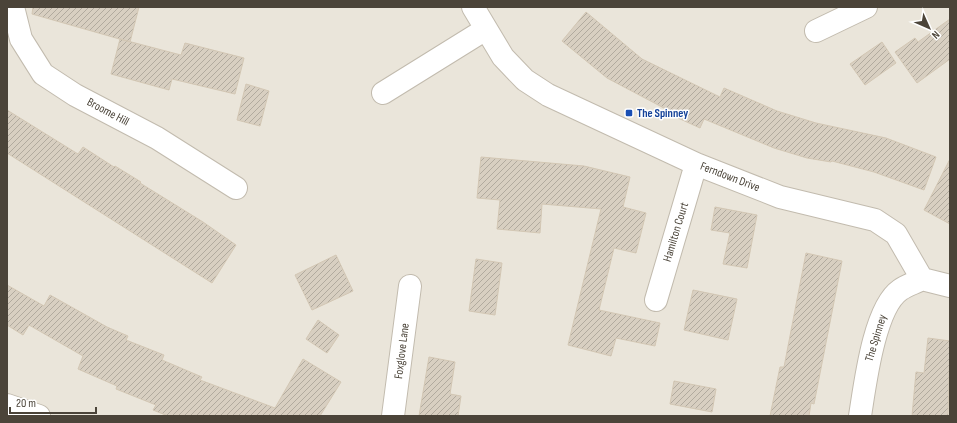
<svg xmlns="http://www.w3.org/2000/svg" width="957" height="423" viewBox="0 0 957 423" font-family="'Sofia Sans Condensed',sans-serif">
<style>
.residential{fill:#eae5da}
.building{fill:url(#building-hatch);stroke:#d3c7b4}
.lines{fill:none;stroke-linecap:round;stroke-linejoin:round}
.minor-casing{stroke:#c2bbae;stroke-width:24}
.minor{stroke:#fff;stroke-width:22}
.transit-dot{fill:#1a4fb4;stroke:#fff;stroke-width:1.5}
.labels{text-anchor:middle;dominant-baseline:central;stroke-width:3;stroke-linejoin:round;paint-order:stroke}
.street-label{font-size:12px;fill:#4b4439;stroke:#fff}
.transit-label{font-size:12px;font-weight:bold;fill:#164399;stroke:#fff;text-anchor:start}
</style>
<defs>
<pattern id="building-hatch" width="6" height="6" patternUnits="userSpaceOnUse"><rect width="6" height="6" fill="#d8cfc1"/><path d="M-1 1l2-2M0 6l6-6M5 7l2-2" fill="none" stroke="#b1aa9e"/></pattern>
</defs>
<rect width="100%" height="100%" fill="#f6f3ec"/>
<path class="residential" d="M 7,7 L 950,7 L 950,416 L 7,416 Z"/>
<path class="building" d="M 33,7 L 139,7 L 130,42 L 32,14 Z
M 586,12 L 642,59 L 720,97 L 724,88 L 777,111 L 816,123 L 886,138 L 936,157 L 924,190 L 874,172 L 832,161 L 831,162 L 807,158 L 774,148 L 704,119 L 700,128 L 678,118 L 679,116 L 607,78 L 562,41 Z
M 950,19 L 950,59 L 917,83 L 895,52 L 915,38 L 918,42 Z
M 120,39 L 181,55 L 185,43 L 244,58 L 235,94 L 172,79 L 169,90 L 111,74 Z
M 882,42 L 896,63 L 865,85 L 850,64 Z
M 246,84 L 269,91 L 260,126 L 237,120 Z
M 7,110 L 78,154 L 83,147 L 114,167 L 115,166 L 141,182 L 140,183 L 203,222 L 236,245 L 212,283 L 7,153 Z
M 481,157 L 584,166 L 630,177 L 623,207 L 646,213 L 636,253 L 614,248 L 599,310 L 660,323 L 655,346 L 616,338 L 611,356 L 568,345 L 601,209 L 542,204 L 540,233 L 497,229 L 500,200 L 477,198 Z
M 950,159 L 950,224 L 924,210 Z
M 715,207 L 757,215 L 747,268 L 723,264 L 730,233 L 711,230 Z
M 806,253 L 842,261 L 814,404 L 811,403 L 809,416 L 770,416 L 780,367 L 784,367 Z
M 336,255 L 353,291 L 312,310 L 295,275 Z
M 476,259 L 502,263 L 495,315 L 469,311 Z
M 7,285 L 44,306 L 50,295 L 107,327 L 128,336 L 126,340 L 164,355 L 162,360 L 202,377 L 200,380 L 275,408 L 303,359 L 341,382 L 320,416 L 168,416 L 153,410 L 156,405 L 116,389 L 117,386 L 78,369 L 83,356 L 29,325 L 23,335 L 7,325 Z
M 693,290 L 737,299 L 728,340 L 684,330 Z
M 318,320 L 339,335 L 327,353 L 306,339 Z
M 928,338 L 950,341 L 948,416 L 912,416 L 916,372 L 924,373 Z
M 429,357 L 455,362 L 450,394 L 461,396 L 458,416 L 419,416 Z
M 674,381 L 716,389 L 712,412 L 670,404 Z"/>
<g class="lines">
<defs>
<path id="minor" d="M 13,7 L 21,39 L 43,74 L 75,95 L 157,138 L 236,188
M 473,7 L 503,57 L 525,80 L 548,95 L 696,164 L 780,197 L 875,220 L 896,234 L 922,279 L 950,286
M 816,31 L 866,7
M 383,93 L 486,29
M 656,300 L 696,164
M 7,405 L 39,416
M 393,416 L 410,286
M 860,416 C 865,385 874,308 900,290 C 907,285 915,283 922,279"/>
</defs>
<use href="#minor" class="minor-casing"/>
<use href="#minor" class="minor"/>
</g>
<rect class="transit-dot" x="625" y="109" width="8" height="8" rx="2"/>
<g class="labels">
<g class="street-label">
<text transform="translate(108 112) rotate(28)">Broome Hill</text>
<text transform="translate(730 177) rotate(21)">Ferndown Drive</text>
<text transform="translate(676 232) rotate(-73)">Hamilton Court</text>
<text transform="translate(876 338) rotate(-73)">The Spinney</text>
<text transform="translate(402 351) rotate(-83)">Foxglove Lane</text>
</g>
<g class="transit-label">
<text x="637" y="113">The Spinney</text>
</g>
</g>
<rect width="957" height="423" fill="none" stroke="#4b4439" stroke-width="16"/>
<g transform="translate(929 28) rotate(135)" stroke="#ffffff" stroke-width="3" paint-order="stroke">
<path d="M0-3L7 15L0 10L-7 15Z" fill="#4b4439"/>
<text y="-6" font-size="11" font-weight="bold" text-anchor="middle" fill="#4b4439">N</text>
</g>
<path d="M10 407v6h86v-6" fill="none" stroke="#4b4439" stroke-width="2"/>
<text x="16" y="407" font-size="12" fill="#4b4439" stroke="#ffffff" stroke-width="3" paint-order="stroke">20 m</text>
</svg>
